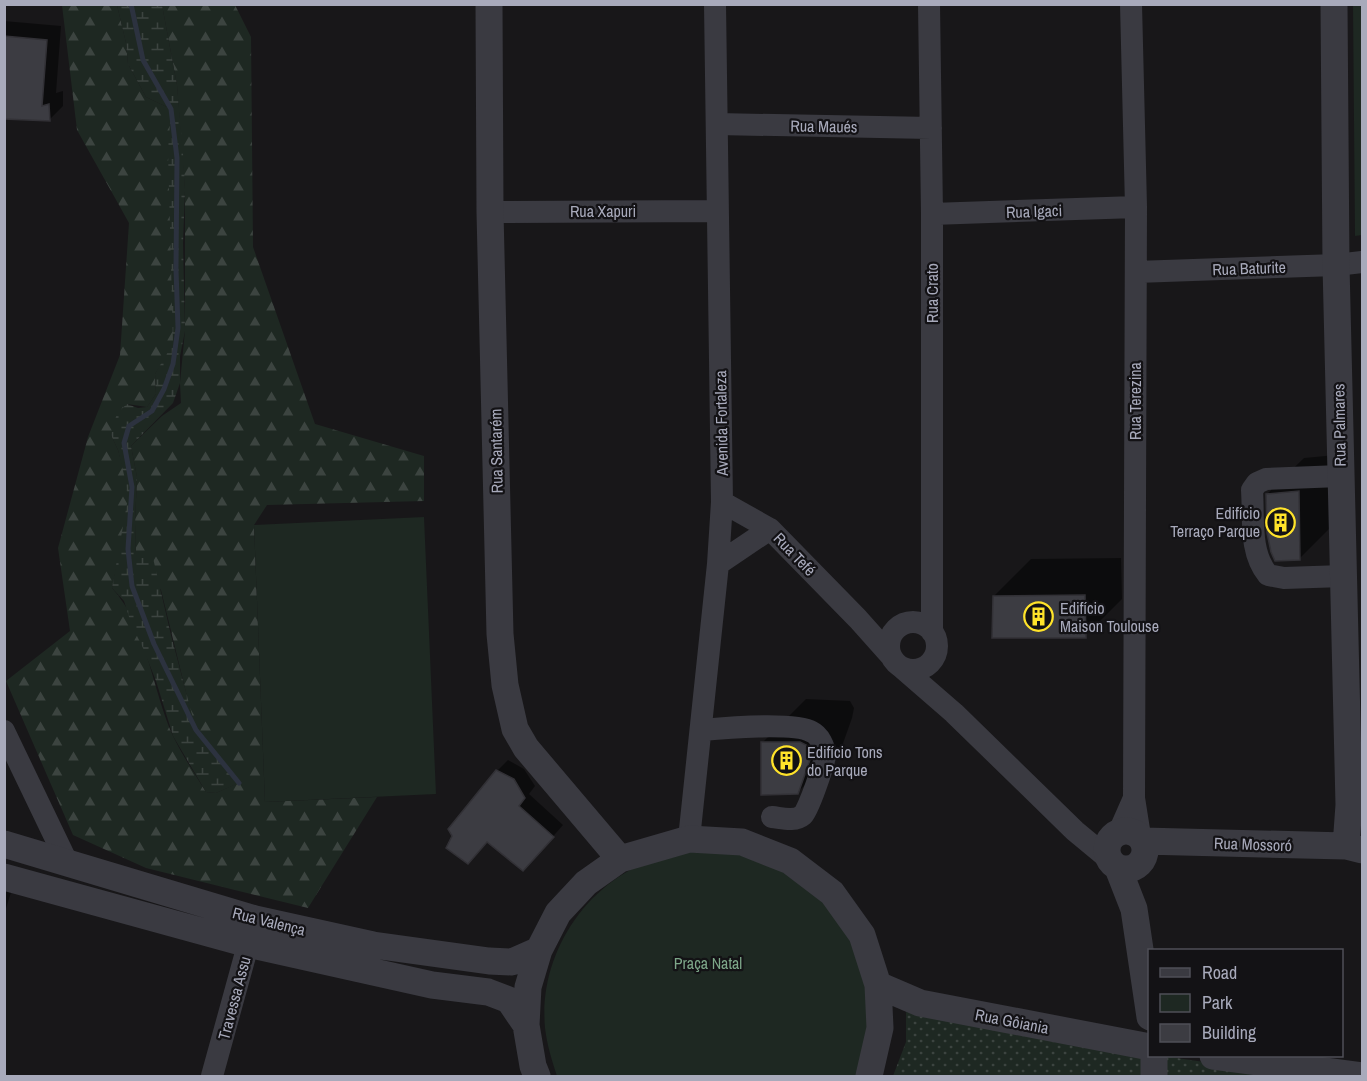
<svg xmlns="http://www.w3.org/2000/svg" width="1367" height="1081" viewBox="0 0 1367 1081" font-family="'Archivo Narrow',sans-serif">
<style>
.grass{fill:url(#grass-dots)}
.forest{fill:url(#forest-firs)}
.wetland{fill:url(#wetland-marsh)}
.park{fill:#1e2822}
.shadow{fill:#0007}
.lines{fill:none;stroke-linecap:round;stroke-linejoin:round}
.stream{stroke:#2c323f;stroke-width:5}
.building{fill:#3c3c42;stroke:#323136;stroke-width:1.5}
.minor{stroke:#3a3a41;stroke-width:22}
.tertiary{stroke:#3a3a41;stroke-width:27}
.labels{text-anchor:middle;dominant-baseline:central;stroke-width:4.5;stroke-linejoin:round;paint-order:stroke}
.street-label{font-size:16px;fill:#a8aabb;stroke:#131215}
.poi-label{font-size:16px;fill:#a8aabb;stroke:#131215;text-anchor:start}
.park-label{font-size:16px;fill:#7da789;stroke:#131215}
</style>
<defs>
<pattern id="grass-dots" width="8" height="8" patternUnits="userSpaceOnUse" patternTransform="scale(1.5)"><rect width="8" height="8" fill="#1e2822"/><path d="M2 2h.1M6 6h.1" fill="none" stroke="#3c4440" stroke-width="1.8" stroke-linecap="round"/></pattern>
<pattern id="forest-firs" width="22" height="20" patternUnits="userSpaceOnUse" patternTransform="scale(1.5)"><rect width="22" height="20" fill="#1e2822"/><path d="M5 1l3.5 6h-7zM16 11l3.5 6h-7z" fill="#3c4440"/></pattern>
<pattern id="wetland-marsh" width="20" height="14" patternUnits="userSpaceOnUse" patternTransform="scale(1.5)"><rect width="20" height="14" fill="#1e2822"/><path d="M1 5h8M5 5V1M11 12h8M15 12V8" fill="none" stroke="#3c4440"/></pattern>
</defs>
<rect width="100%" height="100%" fill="#181719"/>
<path class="grass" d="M 906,1012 L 1142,1053 L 1301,1076 L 893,1076 L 906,1042 Z"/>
<path class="forest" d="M 62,5 L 117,5 L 126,43 L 128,64 L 146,97 L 171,109 L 176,342 L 155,374 L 156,394 L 147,407 L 127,404 L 111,435 L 118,450 L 131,496 L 112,588 C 147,626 152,690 173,736 C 182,755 195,774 206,792 L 216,793 L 238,783 L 194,725 L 161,590 L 136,555 L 135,523 L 137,477 L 131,446 L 162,416 L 181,403 L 180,383 L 185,331 L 185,190 L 177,85 L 162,5 L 235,5 L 251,37 L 253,247 L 315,424 L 424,456 L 424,501 L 267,505 L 254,525 L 265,802 L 377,797 L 308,908 L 146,868 L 73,835 L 6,681 L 70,631 L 58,548 L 88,437 L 120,355 L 129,223 L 77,130 Z"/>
<path class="wetland" d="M 117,5 L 162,5 L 177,85 L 183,154 L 185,190 L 183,243 L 185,331 L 180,356 L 180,383 L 173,403 L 131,446 L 137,477 L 135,523 L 136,555 L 153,558 L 171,635 L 196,730 L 239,783 L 216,793 L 206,792 L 173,736 L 156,681 L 143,648 L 132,626 L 124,601 L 112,588 L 128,498 L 125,479 L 118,450 L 111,435 L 117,413 L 127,404 L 138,408 L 147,407 L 156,394 L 155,374 L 173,343 L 168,151 L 171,109 L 146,97 L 128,64 L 126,43 Z"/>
<path class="park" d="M 1353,5 L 1362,5 L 1362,235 L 1355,236 Z
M 424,517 L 436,794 L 265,802 L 254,525 Z
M 707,849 L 749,854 L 787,869 L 847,924 L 872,1002 L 858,1076 L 557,1076 C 552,1061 547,1045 545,1028 C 538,950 591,875 667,855 C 680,851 694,851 707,849 Z"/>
<path class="shadow" d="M 4,21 L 61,26 L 56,93 L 63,91 L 63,106 L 49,120 L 4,118 Z
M 1336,455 L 1336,522 L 1300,558 L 1267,494 L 1304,458 Z
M 1121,558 L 1122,599 L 1085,636 L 994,596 L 1031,559 Z
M 806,699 L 850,701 L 854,708 L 852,718 L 841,749 L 798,792 L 763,742 Z
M 508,760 L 524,769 L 535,786 L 529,794 L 563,825 L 534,858 L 497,771 Z
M 4,883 L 13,886 L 4,915 Z"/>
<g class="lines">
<path class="stream" d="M 131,4 L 143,60 L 171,109 L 177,158 L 176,269 L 178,328 L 173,364 L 164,389 L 152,411 L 129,426 L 124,443 L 132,487 L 128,549 L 132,586 L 154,644 L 196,730 L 239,783"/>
</g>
<path class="building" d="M 4,36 L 47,40 L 42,106 L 49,104 L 50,121 L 4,119 Z
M 1299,491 L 1300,560 L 1275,561 L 1271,552 L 1267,533 L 1266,494 Z
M 1085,595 L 1086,638 L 992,638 L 993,596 Z
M 761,742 L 800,742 L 808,746 L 811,757 L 798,794 L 761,795 Z
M 496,770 L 514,779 L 525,798 L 519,806 L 554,837 L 523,871 L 487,842 L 468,864 L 446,848 L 452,836 L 448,829 Z"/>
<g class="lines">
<path class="minor" d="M 929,4 L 932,214 L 932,632
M 1131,4 L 1136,207 L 1134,798 L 1140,836
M 717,124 L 931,128
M 490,212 L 717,211
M 932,214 L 1136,207
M 1136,272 L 1336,265 L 1362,262
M 1340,476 L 1266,479 L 1257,483 L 1252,490 C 1254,519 1249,552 1268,575 L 1284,578 L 1343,576
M 722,502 L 770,529 L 858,619 L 891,656
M 718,564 L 770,529
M889 646a24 24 0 1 1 48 0a24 24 0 1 1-48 0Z
M 901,667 L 954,713 L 1075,831 L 1110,860
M 702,730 C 723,728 795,722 812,732 C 819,735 825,747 825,755 C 825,762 808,811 803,815 C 795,822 782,818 772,817
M 4,731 L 67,862
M 1119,832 L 1134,798
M 689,839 L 718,564 L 722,502 L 715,4
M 212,1076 L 253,927"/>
<path class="tertiary" d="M 489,4 L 490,212 L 500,634 L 505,685 L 515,729 L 526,748 L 620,859
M 1334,4 L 1336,265 L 1349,805 L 1346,846
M1107 850a19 19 0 1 1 38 0a19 19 0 1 1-38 0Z
M 1143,841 L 1346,846 L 1362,850
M 4,844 L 255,919 L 373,945 L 489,961 L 512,962 L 539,950
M 1118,868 L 1134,909 L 1150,1017
M 4,877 L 248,944 L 432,985 L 488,992 L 509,1000 L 526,1025
M 878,985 L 920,1003 L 1150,1047
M 1213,1056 L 1362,1076
M 537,1076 L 533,1066 L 526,1025 L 528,987 L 539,950 L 558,913 L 586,883 L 620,859 L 689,839 L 742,842 L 790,861 L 832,893 L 862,935 L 878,985 L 880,1028 L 869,1076
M 1154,1076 L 1154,1056"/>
</g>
<defs>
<symbol id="building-ring" viewBox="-11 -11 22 22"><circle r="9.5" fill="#131215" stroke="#ffe32a" stroke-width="1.5"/><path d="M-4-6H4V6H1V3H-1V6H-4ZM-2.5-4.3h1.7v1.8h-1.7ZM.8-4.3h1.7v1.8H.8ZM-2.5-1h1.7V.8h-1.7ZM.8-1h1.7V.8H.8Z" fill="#ffe32a"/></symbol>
</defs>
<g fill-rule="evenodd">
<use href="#building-ring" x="1264" y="506" width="33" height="33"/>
<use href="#building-ring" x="1022" y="600" width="33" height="33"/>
<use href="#building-ring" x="770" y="744" width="33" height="33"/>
</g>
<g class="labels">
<g class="street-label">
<text transform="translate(824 126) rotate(1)">Rua Maués</text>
<text x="603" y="211">Rua Xapuri</text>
<text transform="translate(1034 211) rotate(-2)">Rua Igaci</text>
<text transform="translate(1249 268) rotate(-2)">Rua Baturite</text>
<text transform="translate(932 293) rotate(-90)">Rua Crato</text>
<text transform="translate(1135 401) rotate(-90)">Rua Terezina</text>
<text transform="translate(721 423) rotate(-91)">Avenida Fortaleza</text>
<text transform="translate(1339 425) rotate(-91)">Rua Palmares</text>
<text transform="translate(496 451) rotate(-91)">Rua Santarém</text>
<text transform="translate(795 554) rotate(46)">Rua Tefé</text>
<text transform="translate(1253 844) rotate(2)">Rua Mossoró</text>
<text transform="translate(269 921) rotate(14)">Rua Valença</text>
<text transform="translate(234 998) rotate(-75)">Travessa Assu</text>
<text transform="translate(1012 1021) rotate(11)">Rua Gôiania</text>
</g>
<g class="poi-label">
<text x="1260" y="513" text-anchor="end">Edifício<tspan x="1260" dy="18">Terraço Parque</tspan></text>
<text x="1060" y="608">Edifício<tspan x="1060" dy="18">Maison Toulouse</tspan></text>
<text x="807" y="752">Edifício Tons<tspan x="807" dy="18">do Parque</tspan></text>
</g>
<g class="park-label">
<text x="708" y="963">Praça Natal</text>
</g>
</g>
<rect width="1367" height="1081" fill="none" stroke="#a8aabb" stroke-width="12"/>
<rect x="1148" y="949" width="195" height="108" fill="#131215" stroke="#4f4f57" stroke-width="1.5"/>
<rect x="1160" y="968" width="30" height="9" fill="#3a3a41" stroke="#4f4f57" stroke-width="1.5"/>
<text x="1202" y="979" font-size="18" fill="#a8aabb">Road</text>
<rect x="1160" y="994" width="30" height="18" fill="#1e2822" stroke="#4f4f57" stroke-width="1.5"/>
<text x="1202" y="1009" font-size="18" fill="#a8aabb">Park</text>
<rect x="1160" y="1024" width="30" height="18" fill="#3c3c42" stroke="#4f4f57" stroke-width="1.5"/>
<text x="1202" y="1039" font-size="18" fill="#a8aabb">Building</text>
</svg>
